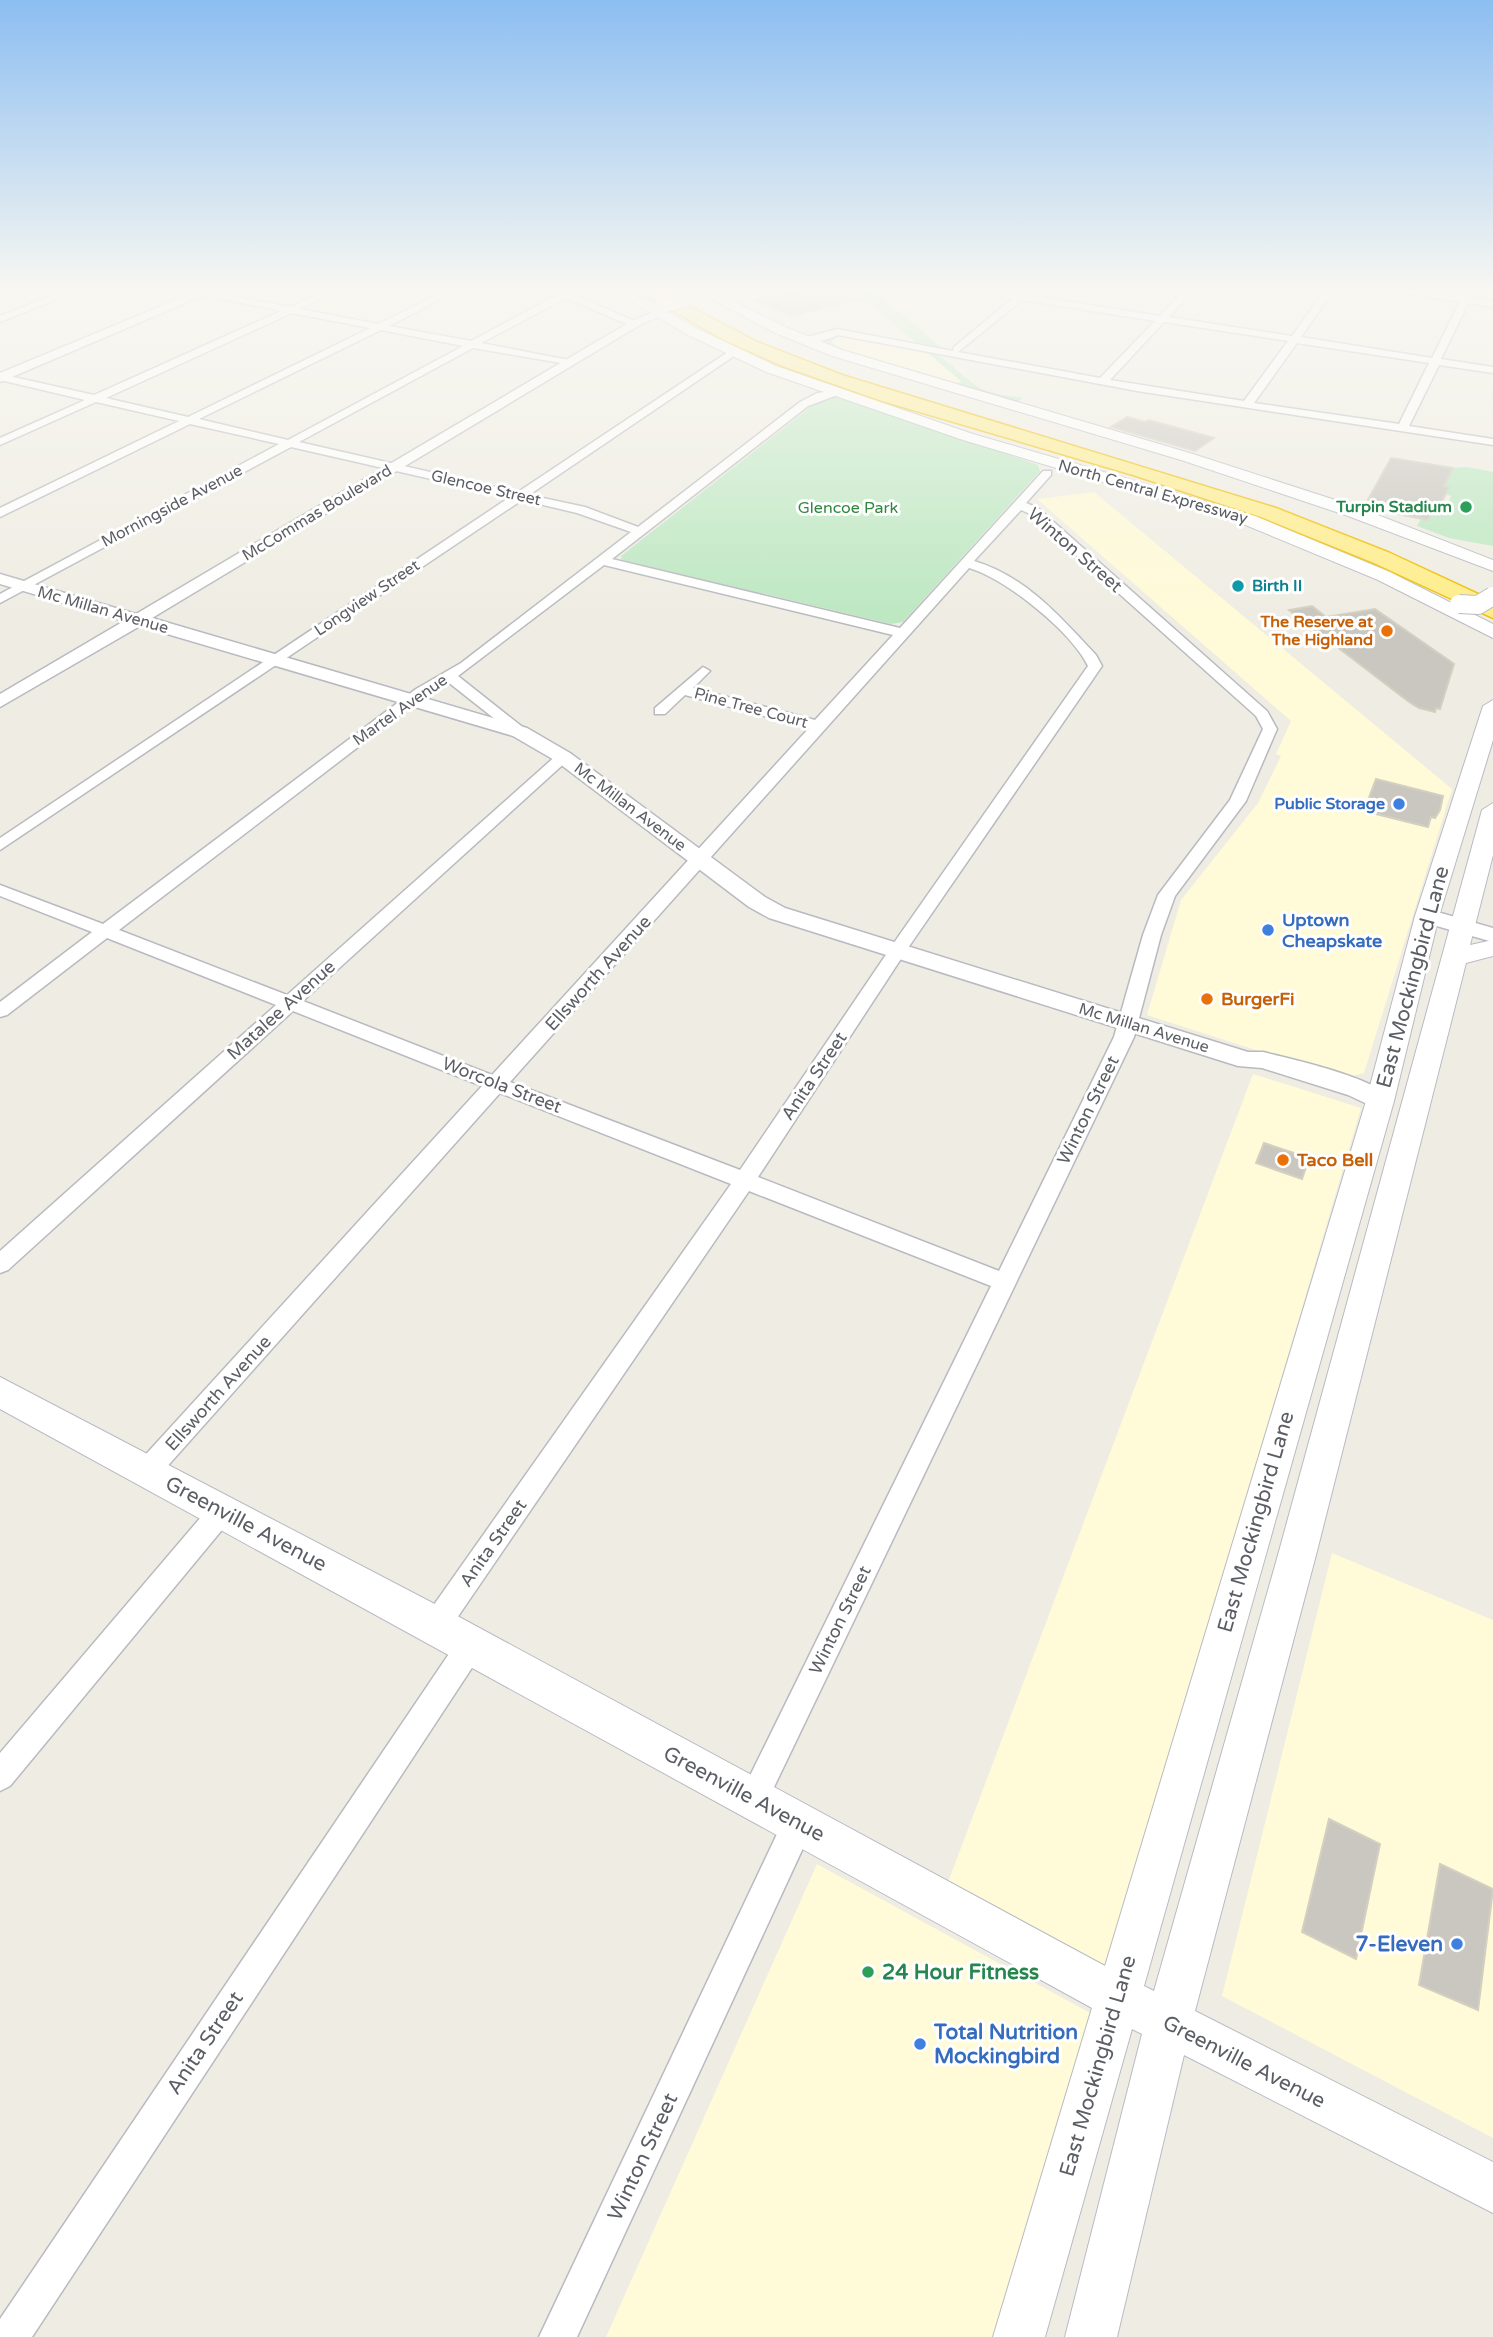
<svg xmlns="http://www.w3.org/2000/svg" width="1493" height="2337" viewBox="0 0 1493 2337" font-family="'Varela Round',sans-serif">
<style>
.commercial{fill:#fffad7}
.green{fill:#bde8c2}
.building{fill:#cac7c0;stroke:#d4d0c1;stroke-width:2}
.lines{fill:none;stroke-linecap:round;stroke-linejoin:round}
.minor-casing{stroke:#b8bac0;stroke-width:3}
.tertiary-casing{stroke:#b8bac0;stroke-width:3}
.secondary-casing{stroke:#b8bbc2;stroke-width:2}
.motorway-casing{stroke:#f1be00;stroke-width:3}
.minor{fill:#fff;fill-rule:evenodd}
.tertiary{fill:#fff;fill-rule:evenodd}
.secondary{fill:#fff;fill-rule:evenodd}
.motorway{fill:#ffed89;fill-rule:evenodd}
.tertiary-bridge-casing{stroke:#b8bac0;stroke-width:13;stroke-linecap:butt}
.secondary-bridge-casing{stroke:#b8bbc2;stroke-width:20;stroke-linecap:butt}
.tertiary-bridge{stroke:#fff;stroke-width:12}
.secondary-bridge{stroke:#fff;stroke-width:18}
.leisure-dot{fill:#2e9e5b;stroke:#fff;stroke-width:2.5}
.culture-dot{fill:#0f9aa8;stroke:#fff;stroke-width:2.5}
.food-dot{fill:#e8710a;stroke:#fff;stroke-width:2.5}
.shop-dot{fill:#3f7fe0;stroke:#fff;stroke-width:2.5}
.labels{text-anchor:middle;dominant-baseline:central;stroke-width:6;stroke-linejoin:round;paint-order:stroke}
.far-street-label{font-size:16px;fill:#5b5e64;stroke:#fff}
.far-leisure-label{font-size:16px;font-weight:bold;fill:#27864d;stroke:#fff;text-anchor:end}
.far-park-label{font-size:16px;fill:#2f873d;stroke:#fff}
.far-culture-label{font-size:16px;font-weight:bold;fill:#0d838f;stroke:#fff;text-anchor:start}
.far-food-label{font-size:16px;font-weight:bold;fill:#c56008;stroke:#fff;text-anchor:end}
.far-shop-label{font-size:16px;font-weight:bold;fill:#366cbe;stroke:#fff;text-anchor:end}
.street-label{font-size:18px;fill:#5b5e64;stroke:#fff}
.shop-label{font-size:18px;font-weight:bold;fill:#366cbe;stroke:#fff;text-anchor:start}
.food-label{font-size:18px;font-weight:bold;fill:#c56008;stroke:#fff;text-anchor:start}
.near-street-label{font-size:21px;fill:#5b5e64;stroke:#fff}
.near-shop-label{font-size:21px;font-weight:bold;fill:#366cbe;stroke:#fff;text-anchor:end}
.near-leisure-label{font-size:21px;font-weight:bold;fill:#27864d;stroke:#fff;text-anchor:start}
</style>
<rect width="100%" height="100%" fill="#efede3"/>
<path class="commercial" d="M 740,287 L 799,287 L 734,304 L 719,294 Z
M 839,336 L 928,353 L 962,382 L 952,384 L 840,348 L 831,342 Z
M 1094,492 L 1452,789 L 1364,1073 L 1352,1076 L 1327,1073 L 1147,1015 L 1181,900 L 1258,803 L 1281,756 L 1276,754 L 1291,721 L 1037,499 Z
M 1253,1074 L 1361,1108 L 1105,1975 L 945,1890 Z
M 1332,1553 L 1493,1620 L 1493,2138 L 1222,1996 Z
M 817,1864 L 1092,2014 L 994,2337 L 606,2337 Z"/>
<path class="green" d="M 849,287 L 869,287 L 947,352 L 908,344 L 915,342 L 868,302 L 855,299 L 857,295 Z
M 832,337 L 838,337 L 831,342 L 840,348 L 951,384 L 962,382 L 928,353 C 947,356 959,374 975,385 C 990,395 1006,395 1023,398 L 1015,403 L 877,363 L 822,342 Z
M 839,396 L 1038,465 L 1040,471 L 903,622 L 891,624 L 622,560 L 621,556 L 823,397 Z
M 1467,467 L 1493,472 L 1493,546 L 1449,538 L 1417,526 L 1421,519 L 1428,520 L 1433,509 L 1438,510 L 1441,503 L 1448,504 L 1451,496 L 1445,494 L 1444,486 L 1453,468 Z"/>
<path class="building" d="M 802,287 L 818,287 L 852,301 L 793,316 L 752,300 Z
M 1127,417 L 1145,422 L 1149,420 L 1214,438 L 1195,451 L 1111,427 Z
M 1391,458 L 1453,468 L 1444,486 L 1449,487 L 1438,510 L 1433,509 L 1428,520 L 1364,507 Z
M 1312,606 L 1326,617 L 1375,609 L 1454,664 L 1440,709 L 1436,708 L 1435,712 L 1419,708 L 1409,702 L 1289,610 Z
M 1376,779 L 1443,796 L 1440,810 L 1435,818 L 1431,817 L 1428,827 L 1364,811 Z
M 1264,1143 L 1309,1158 L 1302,1179 L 1256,1163 Z
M 1329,1819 L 1380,1844 L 1356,1959 L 1302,1932 Z
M 1440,1864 L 1493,1889 L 1478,2010 L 1419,1985 Z"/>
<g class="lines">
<defs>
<path id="minor" d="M 74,287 L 87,287 L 0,322 L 0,316 Z
M 164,287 L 185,287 L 290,307 L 334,287 L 346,287 L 300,309 L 378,324 L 453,287 L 465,287 L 389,326 L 471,341 L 559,294 L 552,290 L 555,287 L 637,322 L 637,326 L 631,326 L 566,298 L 481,343 L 569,360 L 573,365 L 473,348 L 299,442 L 518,492 L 731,350 L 737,350 L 737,354 L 529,495 L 585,507 L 638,527 L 800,402 L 817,393 L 840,390 L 840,394 L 808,406 L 612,559 L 900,628 L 1043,471 L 1051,471 L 1051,475 L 1026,503 L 1038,508 L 1267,711 L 1277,729 L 1246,801 L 1175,896 L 1161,935 L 1134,1037 L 763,1810 L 753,1815 L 743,1810 L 738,1800 L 743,1790 L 991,1286 L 749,1191 L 446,1634 L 436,1638 L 426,1634 L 422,1625 L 426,1616 L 731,1184 L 500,1093 L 156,1479 L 147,1482 L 138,1479 L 134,1471 L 138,1463 L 482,1086 L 293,1011 L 8,1270 L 0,1273 L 0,1251 L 276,1005 L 107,938 L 7,1015 L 0,1017 L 0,1002 L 92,932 L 0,896 L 0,885 L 103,924 L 416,689 L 461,663 L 631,532 L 577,513 L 522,500 L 0,850 L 0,838 L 510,497 L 291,447 L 0,603 L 0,594 L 279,444 L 190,424 L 0,517 L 0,508 L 179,421 L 96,402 L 0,445 L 0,438 L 85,400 L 0,380 L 0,374 L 94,395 L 281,311 ZM 292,313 L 370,328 L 188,417 L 106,398 ZM 381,330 L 463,346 L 288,440 L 199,419 ZM 1021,510 L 1030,514 L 1256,716 L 1263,729 L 1230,800 L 1158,895 L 1143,935 L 1114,1037 L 999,1271 L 758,1177 L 910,945 L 1102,666 L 1096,655 C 1060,617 1027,577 974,561 ZM 604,565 L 893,635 L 815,720 L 693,688 L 710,671 L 703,667 L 655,708 L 655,714 L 665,714 L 685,695 L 809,728 L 492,1075 L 303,1001 L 568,760 L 568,754 L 558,754 L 287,995 L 119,930 L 426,695 L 448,682 L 515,735 L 525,735 L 525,729 L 458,676 ZM 969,568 C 1006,579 1071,631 1088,666 L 898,937 L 740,1170 L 510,1082 Z
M 720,287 L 736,287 L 707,297 L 702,294 Z
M 827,287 L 840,287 L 862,297 L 854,299 Z
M 951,287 L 1018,294 L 1027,288 L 1031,291 L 1027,295 L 1160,316 L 1187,287 L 1196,287 L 1169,317 L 1292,336 L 1327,287 L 1336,287 L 1301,337 L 1432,358 L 1467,287 L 1476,287 L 1441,359 L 1493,367 L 1493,373 L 1439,365 L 1409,426 L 1493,439 L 1493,445 L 1137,391 L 838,335 C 825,340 808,347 796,340 L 837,329 L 953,351 L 954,347 L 1012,299 ZM 1022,300 L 1155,321 L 1100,378 L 958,352 ZM 1164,322 L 1288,341 L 1244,401 L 1110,380 ZM 1297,343 L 1429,363 L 1399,424 L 1254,403 Z
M 222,1499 L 231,1503 L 235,1511 L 231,1519 L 10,1786 L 0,1791 L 0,1753 L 213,1503 Z
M 471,1632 L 481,1636 L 485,1645 L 481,1654 L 32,2337 L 0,2337 L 0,2319 L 461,1636 Z
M 798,1809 L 809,1813 L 813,1824 L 809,1835 L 577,2337 L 539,2337 L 787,1813 Z"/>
<path id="tertiary" d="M 207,287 L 223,287 L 0,382 L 0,373 Z
M 1367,287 L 1399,287 L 1493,301 L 1493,307 Z
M 663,308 L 673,310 L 638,326 L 152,618 L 527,728 L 570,753 L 765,897 L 785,908 L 1248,1052 L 1263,1052 C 1291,1059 1379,1078 1393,1101 L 1389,1107 L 1380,1110 L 1348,1095 L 1262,1068 L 1238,1066 L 769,918 L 749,907 L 556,761 L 513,736 L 140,626 L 0,707 L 0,694 L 124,621 L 0,584 L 0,574 L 136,614 L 630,322 Z
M 1427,909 L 1493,928 L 1493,942 L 1419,921 L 1416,916 Z"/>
<path id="secondary" d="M 607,287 L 623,287 L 696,328 L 776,366 L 973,434 L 1255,516 L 1390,572 L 1493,624 L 1493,638 L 1378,580 L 1243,524 L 963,440 L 766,372 L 686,334 Z
M 689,287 L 706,287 L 783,326 L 842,350 L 1193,454 L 1360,508 L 1493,560 L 1493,571 L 1348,516 L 1181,460 L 832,356 L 773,332 Z
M 1493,700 L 1493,740 L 1439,916 L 1394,1101 L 1144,1986 L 1154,1991 L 1278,1555 L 1482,810 L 1493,803 L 1493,855 L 1470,945 L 1493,940 L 1493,956 L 1466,963 L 1316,1555 L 1195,2011 L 1493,2162 L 1493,2213 L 1184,2055 L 1117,2337 L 1065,2337 L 1142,2034 L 1132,2029 L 1045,2337 L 993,2337 L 1092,2008 L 0,1409 L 0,1377 L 450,1612 L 1105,1966 L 1366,1101 L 1415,916 L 1483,706 Z"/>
<path id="motorway" d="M 632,287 L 653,287 L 755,341 L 842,375 L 1276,508 L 1390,553 L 1493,601 L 1493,618 L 1374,563 L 1261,517 L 1133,475 L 879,400 L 780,365 L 724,340 Z"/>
</defs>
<use href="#minor" class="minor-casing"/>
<use href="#tertiary" class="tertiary-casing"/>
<use href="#secondary" class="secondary-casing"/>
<use href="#motorway" class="motorway-casing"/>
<use href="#minor" class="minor"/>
<use href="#tertiary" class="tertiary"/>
<use href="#secondary" class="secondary"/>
<use href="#motorway" class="motorway"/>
<defs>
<path id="tertiary-bridge" d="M 660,308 L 696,296"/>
<path id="secondary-bridge" d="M 1459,604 L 1478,605 L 1493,596"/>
</defs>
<use href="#tertiary-bridge" class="tertiary-bridge-casing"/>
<use href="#secondary-bridge" class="secondary-bridge-casing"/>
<use href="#tertiary-bridge" class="tertiary-bridge"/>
<use href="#secondary-bridge" class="secondary-bridge"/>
</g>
<linearGradient id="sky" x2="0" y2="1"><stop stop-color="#8cbef1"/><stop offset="0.47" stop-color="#f8f7f2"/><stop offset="1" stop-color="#f8f7f2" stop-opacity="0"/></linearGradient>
<rect width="1493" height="615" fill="url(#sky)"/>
<g class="leisure-dot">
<circle cx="1466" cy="507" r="7"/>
<circle cx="868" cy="1972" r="7"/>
</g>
<circle class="culture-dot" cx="1238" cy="586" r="7"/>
<g class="food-dot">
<circle cx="1387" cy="631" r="7"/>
<circle cx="1207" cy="999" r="7"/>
<circle cx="1283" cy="1160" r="7"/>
</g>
<g class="shop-dot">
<circle cx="1399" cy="804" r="7"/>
<circle cx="1268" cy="930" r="7"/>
<circle cx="1457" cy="1944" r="7"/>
<circle cx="920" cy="2044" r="7"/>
</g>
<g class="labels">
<g class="far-street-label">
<text transform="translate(486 488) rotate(13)">Glencoe Street</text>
<text transform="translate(1153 492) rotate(16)">North Central Expressway</text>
<text transform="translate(172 506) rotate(-28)">Morningside Avenue</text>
<text transform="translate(317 513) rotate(-31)">McCommas Boulevard</text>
<text transform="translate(367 598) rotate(-34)">Longview Street</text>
<text transform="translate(103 610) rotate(16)">Mc Millan Avenue</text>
<text transform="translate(751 708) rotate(15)">Pine Tree Court</text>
<text transform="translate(400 710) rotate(-35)">Martel Avenue</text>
<text transform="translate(630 807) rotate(37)">Mc Millan Avenue</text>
<text transform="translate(1144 1028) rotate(17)">Mc Millan Avenue</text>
</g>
<g class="far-leisure-label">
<text x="1452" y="507">Turpin Stadium</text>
</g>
<g class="far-park-label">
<text x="848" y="508">Glencoe Park</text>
</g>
<g class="far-culture-label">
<text x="1252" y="586">Birth II</text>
</g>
<g class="far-food-label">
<text x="1373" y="622">The Reserve at<tspan x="1373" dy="18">The Highland</tspan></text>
</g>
<g class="far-shop-label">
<text x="1385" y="804">Public Storage</text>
</g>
<g class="street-label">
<text transform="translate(1075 550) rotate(41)">Winton Street</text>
<text transform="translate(598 973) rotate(-48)">Ellsworth Avenue</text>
<text transform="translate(281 1010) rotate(-42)">Matalee Avenue</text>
<text transform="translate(814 1076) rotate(-56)">Anita Street</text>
<text transform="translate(502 1085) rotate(21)">Worcola Street</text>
<text transform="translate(1088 1110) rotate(-64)">Winton Street</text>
<text transform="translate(218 1393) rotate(-48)">Ellsworth Avenue</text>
<text transform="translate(493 1543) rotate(-55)">Anita Street</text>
<text transform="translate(840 1620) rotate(-64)">Winton Street</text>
</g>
<g class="shop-label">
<text x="1282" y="920">Uptown<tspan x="1282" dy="21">Cheapskate</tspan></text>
</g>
<g class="food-label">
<text x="1221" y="999">BurgerFi</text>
<text x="1297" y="1160">Taco Bell</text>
</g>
<g class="near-street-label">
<text transform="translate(1413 977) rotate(-75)">East Mockingbird Lane</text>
<text transform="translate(1256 1522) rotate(-74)">East Mockingbird Lane</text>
<text transform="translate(246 1524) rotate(28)">Greenville Avenue</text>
<text transform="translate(744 1794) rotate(28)">Greenville Avenue</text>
<text transform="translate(205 2043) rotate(-56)">Anita Street</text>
<text transform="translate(1244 2062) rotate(27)">Greenville Avenue</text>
<text transform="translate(1098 2066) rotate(-74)">East Mockingbird Lane</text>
<text transform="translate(643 2157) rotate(-65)">Winton Street</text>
</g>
<g class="near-shop-label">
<text x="1443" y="1944">7-Eleven</text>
<text x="934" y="2032" text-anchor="start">Total Nutrition<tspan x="934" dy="24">Mockingbird</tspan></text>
</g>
<g class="near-leisure-label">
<text x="882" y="1972">24 Hour Fitness</text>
</g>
</g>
</svg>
